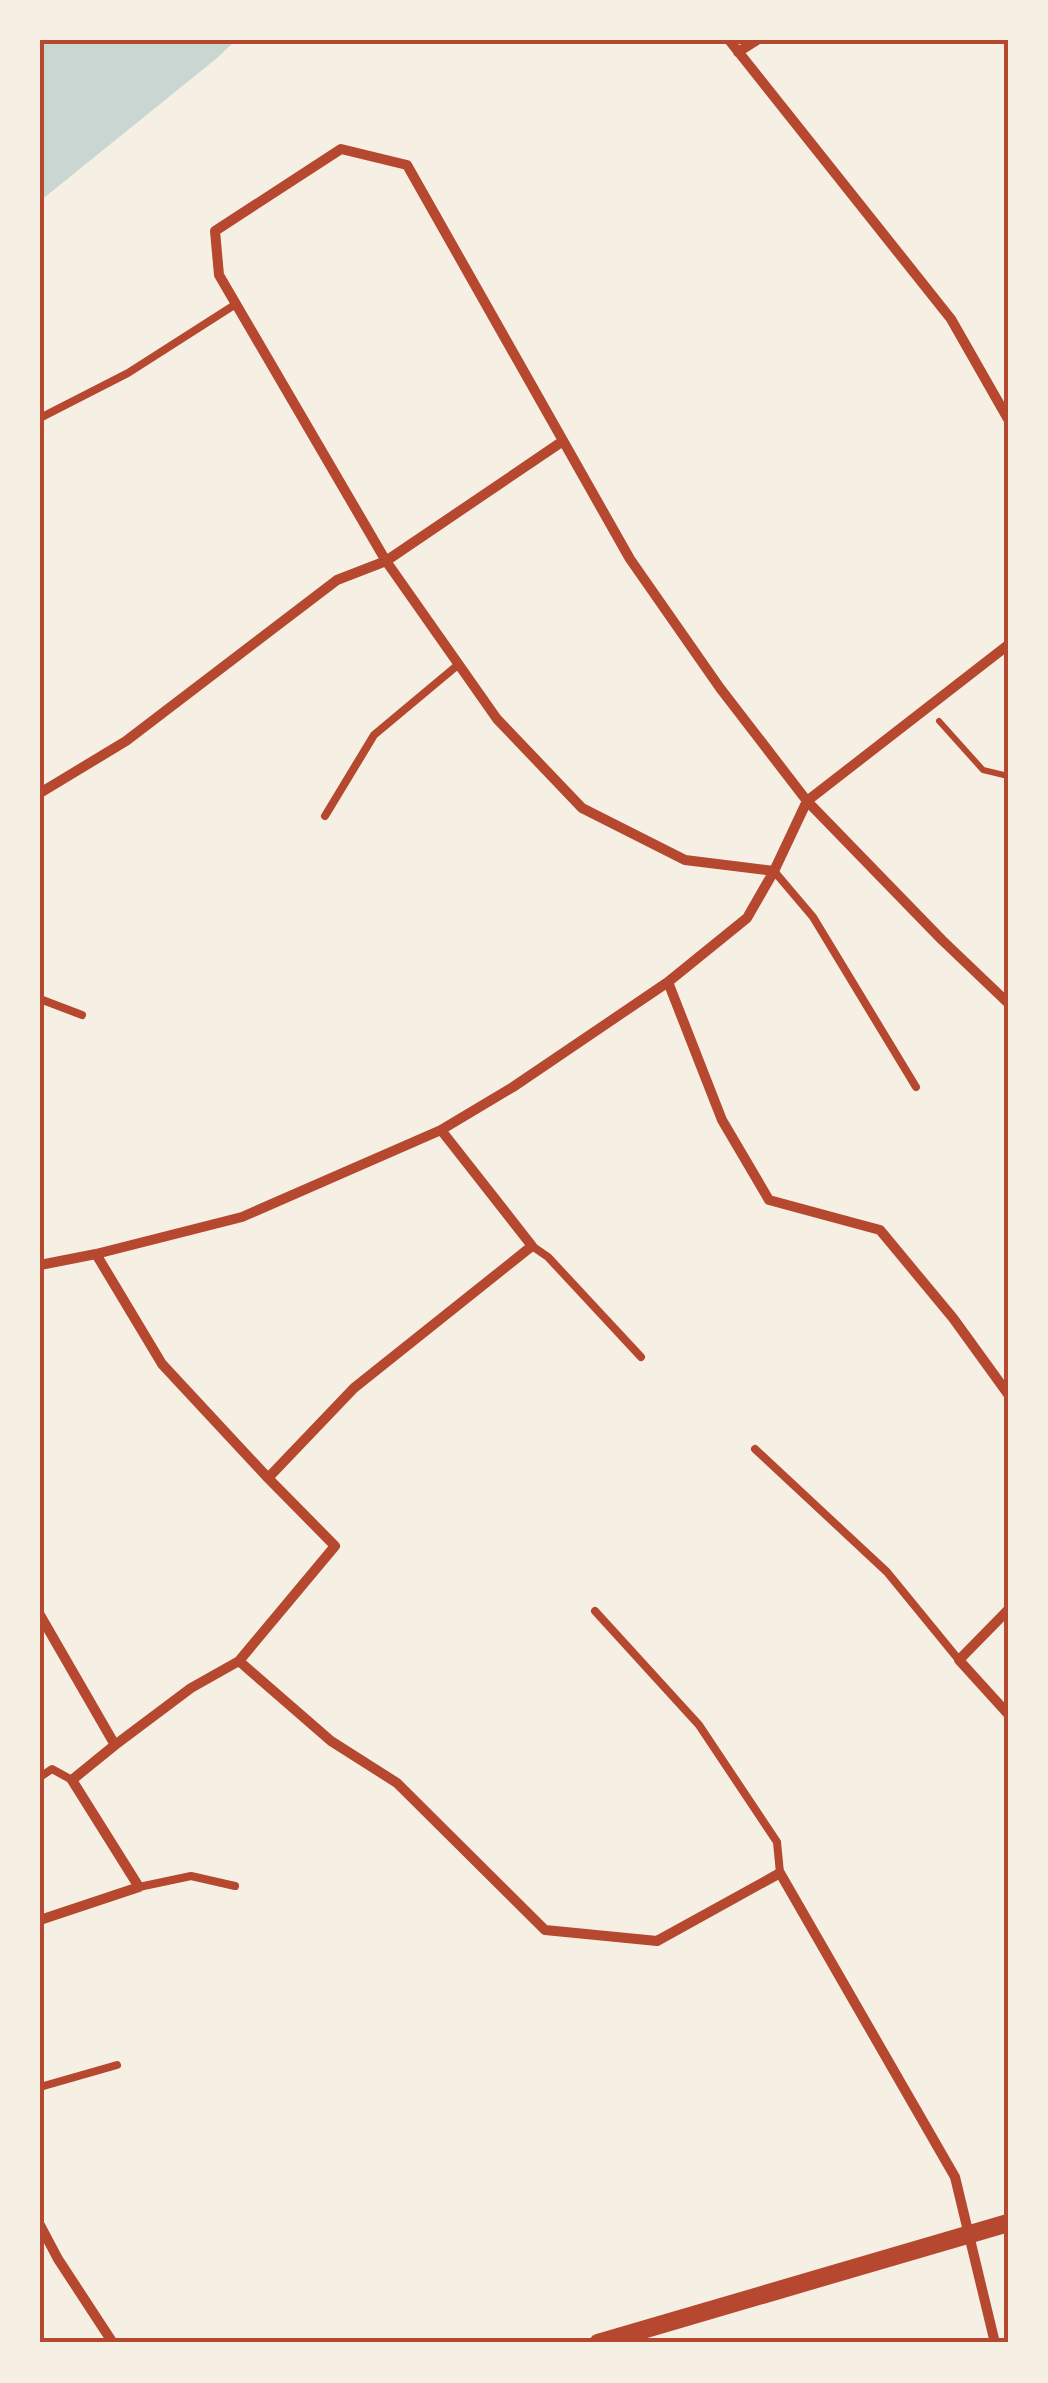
<svg xmlns="http://www.w3.org/2000/svg" width="1048" height="2383" viewBox="0 0 1048 2383" font-family="'IBM Plex Sans',sans-serif">
<style>
.water{fill:#c9d6d2}
.lines{fill:none;stroke-linecap:round;stroke-linejoin:round}
.path{stroke:#b5482f;stroke-width:6}
.service{stroke:#b5482f;stroke-width:8}
.minor{stroke:#b5482f;stroke-width:10}
.tertiary{stroke:#b5482f;stroke-width:18}
.neatline{fill:none;stroke:#b5482f;stroke-width:4}
</style>
<rect width="100%" height="100%" fill="#f6efe4"/>
<path class="water" d="M 40,40 L 236,40 L 217,58 L 40,201 Z"/>
<g class="lines">
<path class="path" d="M 939,721 L 983,770 L 1008,776"/>
<path class="service" d="M 40,418 L 128,373 L 236,304
M 325,816 L 374,735 L 459,664
M 774,871 L 813,917 L 916,1087
M 40,999 L 82,1015
M 532,1246 L 548,1257 L 641,1357
M 755,1449 L 887,1572 L 959,1660
M 595,1611 L 699,1725 L 777,1842 L 780,1873
M 40,1777 L 52,1769 L 72,1780
M 139,1887 L 191,1876 L 235,1886
M 40,2087 L 117,2065"/>
<path class="minor" d="M 729,40 L 951,319 L 1008,419
M 738,52 L 757,40
M 1008,645 L 807,801 L 774,871 L 685,860 L 582,808 L 497,719 L 386,561 L 219,275 L 215,231 L 341,149 L 407,165 L 630,559 L 720,688 L 807,801 L 942,940 L 1008,1003
M 40,793 L 126,741 L 337,580 L 386,561 L 563,441
M 668,982 L 722,1120 L 769,1200 L 880,1230 L 953,1318 L 1008,1394
M 96,1254 L 162,1364 L 268,1478 L 354,1388 L 532,1246 L 441,1130
M 40,1265 L 96,1254 L 242,1217 L 441,1130 L 513,1087 L 668,982 L 747,918 L 774,871
M 1008,1610 L 959,1660 L 1008,1714
M 40,1615 L 115,1745 L 72,1780 L 139,1887 L 40,1920
M 239,1661 L 331,1741 L 397,1783 L 545,1930 L 657,1941 L 780,1873 L 955,2177 L 995,2343
M 115,1745 L 191,1688 L 239,1661 L 335,1546 L 268,1478
M 40,2225 L 58,2259 L 113,2343"/>
<path class="tertiary" d="M 598,2343 L 1008,2223"/>
</g>
<rect width="1048" height="2383" fill="none" stroke="#f6efe4" stroke-width="85"/>
<rect x="42" y="42" width="964" height="2298" class="neatline"/>
</svg>
